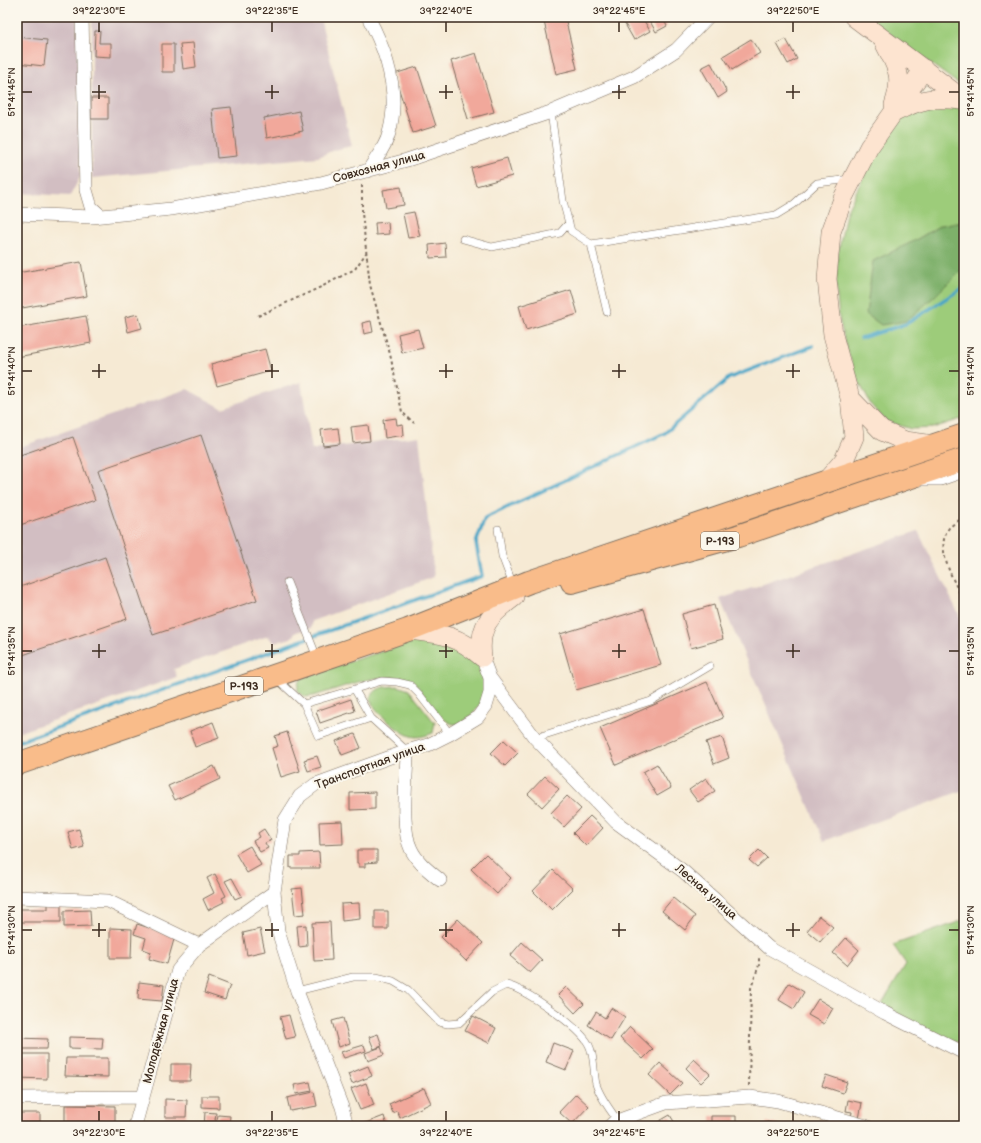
<svg xmlns="http://www.w3.org/2000/svg" width="981" height="1143" viewBox="0 0 981 1143" font-family="'Balsamiq Sans',sans-serif">
<style>
.industrial{fill:#d2bec2}
.green{fill:#9dcc7a;stroke:#6c7b4c}
.forest{fill:#7eb06a;stroke:#5c6d44}
.lines{fill:none;stroke-linecap:round;stroke-linejoin:round}
.stream{stroke:#49a6c7;stroke-width:3.5}
.building{fill:#f1a89b}
.lane-casing{stroke:#7c6d5e;stroke-width:8}
.street-casing{stroke:#7c6d5e;stroke-width:14}
.secondary-casing{stroke:#7c6d5e;stroke-width:20}
.highway-casing{stroke:#7c6d5e;stroke-width:24}
.path{stroke:#7c6d5e;stroke-width:2;stroke-dasharray:3 3;stroke-linecap:butt}
.lane{stroke:#fff;stroke-width:7}
.street{stroke:#fff;stroke-width:13}
.secondary{stroke:#fde4d0;stroke-width:19}
.highway{stroke:#f9bc8a;stroke-width:22}
.ticks{fill:none;stroke:#3b2a1e;stroke-width:1.5}
.labels{text-anchor:middle;dominant-baseline:central;stroke-width:4;stroke-linejoin:round;paint-order:stroke}
.shield{fill:#fbf7ec;stroke:#75685c;stroke-width:1}
.shield-label{font-size:11px;font-weight:bold;fill:#3b2a1e}
.street-label{font-size:12px;fill:#3b2a1e;stroke:#fbf7ec}
.neatline{fill:none;stroke:#3b2a1e;stroke-width:1.5}
.ticks-label{font-size:10px;text-anchor:middle;fill:#3b2a1e}
</style>
<rect width="100%" height="100%" fill="#fbf7ec"/>
<filter id="ink" filterUnits="userSpaceOnUse"><feTurbulence type="fractalNoise" baseFrequency=".025" numOctaves="2"/><feDisplacementMap in="SourceGraphic" scale="8" xChannelSelector="R" yChannelSelector="G"/><feConvolveMatrix kernelMatrix="1 2 1 2 8 2 1 2 1" color-interpolation-filters="sRGB"/></filter>
<filter id="wash" filterUnits="userSpaceOnUse"><feTurbulence type="fractalNoise" baseFrequency=".012" numOctaves="4" result="noise"/><feDisplacementMap in="SourceGraphic" scale="16" xChannelSelector="R" yChannelSelector="G"/><feGaussianBlur stdDeviation="0.9" result="paint"/><feColorMatrix in="noise" values="0 0 0 0 0 0 0 0 0 0 0 0 0 0 0 0 0 1.4 0 .05"/><feComposite in="paint" operator="in"/></filter>
<g filter="url(#wash)">
<rect width="100%" height="100%" fill="#f6ead4"/>
<path class="industrial" d="M 17,17 L 77,17 L 80,177 L 70,196 L 17,193 Z
M 92,17 L 309,17 L 311,23 L 321,22 L 352,146 L 334,150 L 318,157 L 92,178 Z
M 301,382 L 312,450 L 419,436 L 434,577 L 312,621 L 311,628 L 296,632 L 291,638 L 274,643 L 268,636 L 174,669 L 177,677 L 17,733 L 17,448 L 187,389 L 222,408 Z
M 918,531 L 964,625 L 964,790 L 824,841 L 720,599 Z"/>
<path class="green" d="M 867,17 L 964,17 L 964,88 Z
M 924,103 L 964,109 L 964,222 L 941,225 L 914,241 L 935,296 L 964,267 L 964,418 L 933,428 L 911,429 L 886,421 L 871,405 L 859,382 L 846,347 L 839,318 L 836,286 L 838,254 L 846,213 L 878,146 L 899,120 Z
M 430,640 C 441,642 468,649 475,658 C 490,677 487,703 469,717 C 467,719 464,722 461,723 C 441,732 425,687 407,680 C 380,670 340,689 313,696 L 305,697 L 298,691 C 297,682 299,680 307,675 L 412,642 Z
M 398,686 L 409,690 L 435,723 L 433,733 C 425,736 416,739 408,735 C 396,730 375,711 370,700 C 375,686 384,687 398,686 Z
M 964,920 L 964,1042 L 956,1042 L 911,1022 L 882,1004 L 906,964 L 893,945 Z"/>
<path class="forest" d="M 964,222 L 964,267 L 935,296 L 906,321 L 881,325 L 866,314 L 873,261 L 914,241 L 941,225 Z"/>
<g class="lines">
<path class="stream" d="M 861,338 L 906,324 L 964,287
M 17,742 L 482,576 L 476,543 L 485,518 L 665,433 L 729,378 L 813,346"/>
</g>
<g id="blocks">
<path class="building" d="M 543,17 L 565,17 L 577,69 L 556,74 Z
M 627,17 L 642,17 L 650,31 L 634,40 L 622,19 Z
M 651,17 L 662,17 L 667,26 L 656,32 L 648,18 Z
M 95,31 L 100,31 L 99,43 L 111,43 L 111,57 L 94,56 Z
M 17,37 L 47,40 L 44,66 L 17,63 Z
M 751,39 L 760,53 L 732,70 L 723,56 Z
M 786,39 L 797,59 L 788,64 L 777,44 Z
M 193,43 L 196,67 L 183,69 L 180,44 Z
M 162,44 L 174,44 L 174,72 L 162,72 Z
M 476,53 L 494,112 L 468,119 L 451,61 Z
M 711,63 L 727,92 L 718,98 L 701,68 Z
M 417,67 L 436,126 L 413,133 L 394,74 Z
M 91,98 L 108,98 L 108,119 L 91,119 Z
M 231,107 L 237,156 L 217,158 L 212,109 Z
M 299,111 L 303,131 L 267,138 L 264,118 Z
M 507,158 L 512,176 L 476,186 L 471,168 Z
M 401,187 L 404,205 L 386,208 L 383,190 Z
M 414,212 L 420,236 L 408,238 L 403,214 Z
M 388,222 L 389,234 L 376,235 L 375,223 Z
M 445,243 L 446,257 L 430,258 L 429,245 Z
M 81,262 L 87,296 L 17,309 L 17,273 Z
M 571,290 L 578,314 L 526,330 L 519,306 Z
M 138,314 L 142,328 L 128,332 L 125,317 Z
M 86,316 L 91,343 L 17,357 L 17,328 Z
M 371,321 L 373,332 L 364,334 L 362,323 Z
M 418,329 L 423,348 L 402,353 L 398,334 Z
M 265,349 L 271,371 L 217,386 L 211,364 Z
M 396,418 L 397,425 L 403,424 L 404,435 L 385,438 L 383,420 Z
M 368,425 L 370,441 L 353,443 L 351,427 Z
M 338,428 L 340,444 L 323,446 L 321,430 Z
M 201,435 L 257,600 L 153,635 L 98,470 Z
M 73,437 L 95,500 L 17,526 L 17,456 Z
M 105,557 L 127,619 L 17,657 L 17,588 Z
M 714,605 L 723,639 L 691,648 L 682,614 Z
M 644,609 L 661,665 L 576,690 L 560,634 Z
M 707,682 L 723,718 L 616,765 L 600,728 Z
M 351,699 L 355,711 L 320,723 L 316,711 Z
M 213,722 L 219,738 L 195,747 L 190,731 Z
M 287,732 L 300,771 L 281,777 L 272,748 L 278,746 L 275,736 Z
M 355,734 L 361,748 L 342,755 L 336,741 Z
M 722,737 L 729,758 L 714,764 L 706,742 Z
M 504,740 L 518,753 L 505,766 L 491,753 Z
M 317,756 L 321,767 L 308,771 L 304,760 Z
M 657,764 L 671,788 L 657,796 L 643,772 Z
M 214,766 L 220,779 L 175,800 L 168,786 Z
M 545,776 L 559,789 L 542,807 L 528,794 Z
M 706,778 L 715,791 L 698,802 L 689,790 Z
M 375,792 L 375,809 L 350,810 L 350,793 Z
M 567,796 L 581,809 L 564,827 L 550,814 Z
M 590,816 L 603,828 L 586,846 L 573,833 Z
M 342,821 L 343,844 L 320,845 L 319,822 Z
M 79,829 L 84,847 L 73,850 L 68,832 Z
M 264,829 L 271,840 L 265,843 L 268,848 L 260,852 L 253,841 L 260,837 L 258,833 Z
M 250,846 L 261,865 L 247,873 L 236,854 Z
M 357,850 L 377,850 L 377,862 L 365,863 L 365,867 L 359,867 L 359,863 L 357,863 Z
M 759,850 L 767,858 L 757,867 L 749,860 Z
M 319,852 L 320,868 L 290,868 L 290,856 L 300,856 L 300,853 Z
M 486,854 L 511,878 L 497,894 L 471,869 Z
M 553,870 L 573,889 L 552,910 L 533,891 Z
M 215,874 L 226,896 L 222,898 L 224,902 L 208,910 L 203,899 L 214,893 L 207,878 Z
M 232,878 L 242,896 L 235,899 L 225,881 Z
M 302,888 L 305,914 L 295,915 L 292,889 Z
M 673,898 L 695,916 L 685,930 L 662,911 Z
M 359,903 L 360,919 L 342,921 L 341,904 Z
M 48,904 L 61,904 L 61,922 L 18,922 L 18,909 L 48,909 Z
M 90,910 L 91,926 L 64,927 L 64,911 Z
M 375,911 L 388,911 L 388,929 L 375,929 Z
M 819,916 L 833,927 L 820,942 L 807,931 Z
M 458,919 L 483,943 L 466,961 L 441,937 Z
M 330,922 L 332,960 L 314,961 L 312,923 Z
M 137,924 L 175,936 L 167,964 L 149,959 L 151,952 L 143,949 L 146,938 L 134,934 Z
M 306,925 L 307,946 L 299,947 L 297,926 Z
M 110,928 L 132,929 L 131,958 L 110,958 Z
M 260,929 L 265,951 L 247,955 L 243,933 Z
M 846,938 L 859,950 L 847,965 L 833,953 Z
M 522,942 L 542,960 L 530,973 L 510,956 Z
M 209,977 L 230,985 L 225,1000 L 204,993 Z
M 139,982 L 164,985 L 162,1001 L 138,999 Z
M 789,983 L 804,992 L 794,1009 L 779,1000 Z
M 566,987 L 584,1004 L 575,1013 L 558,995 Z
M 818,999 L 833,1008 L 824,1024 L 808,1015 Z
M 611,1008 L 625,1017 L 611,1040 L 588,1025 L 596,1012 L 605,1018 Z
M 289,1015 L 295,1037 L 286,1039 L 280,1017 Z
M 473,1016 L 496,1028 L 489,1043 L 465,1031 Z
M 343,1018 L 350,1043 L 339,1047 L 332,1021 Z
M 630,1027 L 653,1049 L 643,1059 L 620,1038 Z
M 378,1034 L 382,1046 L 374,1049 L 369,1037 Z
M 69,1037 L 103,1038 L 102,1049 L 69,1048 Z
M 17,1038 L 48,1039 L 47,1049 L 17,1049 Z
M 553,1043 L 574,1051 L 566,1070 L 546,1062 Z
M 364,1045 L 366,1051 L 344,1058 L 341,1052 Z
M 381,1047 L 384,1055 L 368,1061 L 365,1053 Z
M 18,1054 L 47,1054 L 47,1079 L 17,1078 Z
M 66,1058 L 108,1058 L 108,1077 L 65,1076 Z
M 694,1059 L 710,1074 L 701,1083 L 686,1068 Z
M 660,1063 L 682,1083 L 670,1095 L 649,1075 Z
M 171,1064 L 191,1064 L 190,1081 L 171,1081 Z
M 368,1066 L 372,1076 L 352,1084 L 348,1074 Z
M 826,1075 L 847,1082 L 843,1093 L 822,1086 Z
M 310,1082 L 312,1091 L 296,1094 L 294,1085 Z
M 366,1083 L 374,1105 L 360,1110 L 351,1089 Z
M 424,1088 L 431,1103 L 400,1118 L 397,1111 L 393,1113 L 389,1104 Z
M 314,1092 L 317,1106 L 290,1111 L 287,1098 Z
M 576,1094 L 589,1106 L 572,1124 L 559,1112 Z
M 202,1096 L 219,1096 L 219,1108 L 202,1107 Z
M 165,1099 L 187,1100 L 186,1117 L 165,1117 Z
M 848,1100 L 862,1103 L 859,1119 L 851,1118 L 852,1112 L 846,1111 Z
M 65,1105 L 115,1106 L 115,1122 L 65,1122 Z
M 205,1112 L 216,1113 L 215,1120 L 217,1120 L 218,1115 L 230,1116 L 229,1126 L 204,1126 Z
M 17,1113 L 40,1113 L 40,1126 L 17,1126 Z
M 670,1115 L 676,1125 L 651,1126 Z
M 384,1116 L 387,1126 L 358,1126 Z
M 711,1116 L 736,1116 L 736,1126 L 711,1126 Z
M 767,1122 L 780,1126 L 766,1126 Z
M 51,1125 L 63,1125 L 63,1126 L 51,1126 Z"/>
</g>
</g>
<g filter="url(#ink)">
<use href="#blocks" fill-opacity="0" stroke="#7c6d5e" stroke-width="1"/>
<g class="lines">
<defs>
<path id="lane" d="M 551,112 L 563,201 L 571,231 L 591,244 L 607,312
M 463,239 L 492,247 L 560,233 L 569,223
M 591,244 L 776,215 L 794,204 L 817,183 L 851,179
M 922,482 L 941,482 L 964,474
M 498,529 L 502,556 L 513,585
M 287,582 L 318,660
M 277,679 L 304,704 L 318,736 L 371,718 L 407,751
M 355,690 L 371,718
M 304,704 L 382,681 L 397,682 L 410,685 L 419,694 L 450,734
M 535,738 L 651,701 L 710,666
M 297,991 L 353,977 L 376,977 L 393,981 L 408,990 L 439,1022 L 448,1024 L 459,1023 L 492,992 L 506,985 C 525,989 580,1027 589,1045 C 595,1057 593,1071 596,1084 C 600,1097 610,1110 618,1121"/>
<path id="street" d="M 82,17 L 86,190 L 91,207 L 101,216
M 368,171 C 375,159 386,147 389,133 C 400,94 387,52 368,17
M 17,214 L 92,217 L 171,209 L 321,183 L 407,160 L 551,112 L 634,77 L 676,50 L 708,17
M 490,678 L 535,738 L 616,822 L 683,871 L 769,948 L 885,1013 L 964,1053
M 407,751 C 407,777 400,827 411,849 C 417,862 429,871 440,880
M 17,897 L 108,901 L 199,945
M 17,1098 L 143,1097
M 135,1126 L 178,970 L 199,945 L 274,892
M 347,1126 L 342,1107 L 297,991 L 278,931 L 274,892 L 285,820 L 300,796 L 316,784 L 407,751 L 428,745 L 450,734 L 478,717 L 486,706 L 490,693 L 490,678 L 482,657
M 610,1126 L 614,1122 L 666,1103 L 750,1097 L 778,1101 L 866,1126"/>
<path id="secondary" d="M 854,17 L 964,100
M 884,42 C 897,68 904,75 894,105
M 895,112 C 923,98 932,97 963,100
M 850,398 L 882,431 L 905,441 L 934,445
M 826,481 L 844,460 L 854,437 L 850,398 L 833,335 L 827,279 L 831,232 L 844,196 L 869,147 L 924,69
M 408,630 C 441,634 456,634 482,657
M 482,657 C 478,626 490,615 514,597"/>
<path id="highway" d="M 572,582 L 738,536 L 964,459
M 17,764 L 408,630 L 529,582 L 964,435"/>
</defs>
<use href="#lane" class="lane-casing"/>
<use href="#street" class="street-casing"/>
<use href="#secondary" class="secondary-casing"/>
<use href="#highway" class="highway-casing"/>
<path class="path" d="M 362,185 L 362,213 L 370,285 L 390,354 L 402,412 L 414,423
M 258,316 L 323,286 L 355,269 L 366,253
M 964,517 C 959,520 953,524 949,528 C 933,548 956,584 964,602
M 749,1086 L 751,988 L 759,965 L 759,956"/>
<use href="#lane" class="lane"/>
<use href="#street" class="street"/>
<use href="#secondary" class="secondary"/>
<use href="#highway" class="highway"/>
</g>
</g>
<path class="ticks" d="M 99,22 L 99,32M 272,22 L 272,32M 446,22 L 446,32M 619,22 L 619,32M 793,22 L 793,32M 99,85 L 99,99M 272,85 L 272,99M 446,85 L 446,99M 619,85 L 619,99M 793,85 L 793,99M 22,92 L 32,92M 92,92 L 106,92M 265,92 L 279,92M 439,92 L 453,92M 612,92 L 626,92M 786,92 L 800,92M 949,92 L 959,92M 99,364 L 99,378M 272,364 L 272,378M 446,364 L 446,378M 619,364 L 619,378M 793,364 L 793,378M 22,371 L 32,371M 92,371 L 106,371M 265,371 L 279,371M 439,371 L 453,371M 612,371 L 626,371M 786,371 L 800,371M 949,371 L 959,371M 99,644 L 99,658M 272,644 L 272,658M 446,644 L 446,658M 619,644 L 619,658M 793,644 L 793,658M 22,651 L 32,651M 92,651 L 106,651M 265,651 L 279,651M 439,651 L 453,651M 612,651 L 626,651M 786,651 L 800,651M 949,651 L 959,651M 99,923 L 99,937M 272,923 L 272,937M 446,923 L 446,937M 619,923 L 619,937M 793,923 L 793,937M 22,930 L 32,930M 92,930 L 106,930M 265,930 L 279,930M 439,930 L 453,930M 612,930 L 626,930M 786,930 L 800,930M 949,930 L 959,930M 99,1111 L 99,1121M 272,1111 L 272,1121M 446,1111 L 446,1121M 619,1111 L 619,1121M 793,1111 L 793,1121"/>
<g class="labels">
<g class="shield">
<rect x="701" y="532" width="38" height="18" rx="3"/>
<rect x="225" y="677" width="38" height="18" rx="3"/>
</g>
<g class="shield-label">
<text x="720" y="541">Р-193</text>
<text x="244" y="686">Р-193</text>
</g>
<g class="street-label">
<text transform="translate(379 167) rotate(-15)">Совхозная улица</text>
<text transform="translate(370 766) rotate(-20)">Транспортная улица</text>
<text transform="translate(706 892) rotate(41)">Лесная улица</text>
<text transform="translate(161 1031) rotate(-75)">Молодёжная улица</text>
</g>
</g>
<rect width="981" height="1143" fill="none" stroke="#fbf7ec" stroke-width="44"/>
<rect x="22" y="22" width="937" height="1099" class="neatline"/>
<g class="ticks-label">
<text x="99" y="14">39°22'30"E</text>
<text x="272" y="14">39°22'35"E</text>
<text x="446" y="14">39°22'40"E</text>
<text x="619" y="14">39°22'45"E</text>
<text x="793" y="14">39°22'50"E</text>
<text transform="translate(11 92) rotate(-90)" y="4">51°41'45"N</text>
<text transform="translate(970 92) rotate(-90)" y="4">51°41'45"N</text>
<text transform="translate(11 371) rotate(-90)" y="4">51°41'40"N</text>
<text transform="translate(970 371) rotate(-90)" y="4">51°41'40"N</text>
<text transform="translate(11 651) rotate(-90)" y="4">51°41'35"N</text>
<text transform="translate(970 651) rotate(-90)" y="4">51°41'35"N</text>
<text transform="translate(11 930) rotate(-90)" y="4">51°41'30"N</text>
<text transform="translate(970 930) rotate(-90)" y="4">51°41'30"N</text>
<text x="99" y="1136">39°22'30"E</text>
<text x="272" y="1136">39°22'35"E</text>
<text x="446" y="1136">39°22'40"E</text>
<text x="619" y="1136">39°22'45"E</text>
<text x="793" y="1136">39°22'50"E</text>
</g>
</svg>
